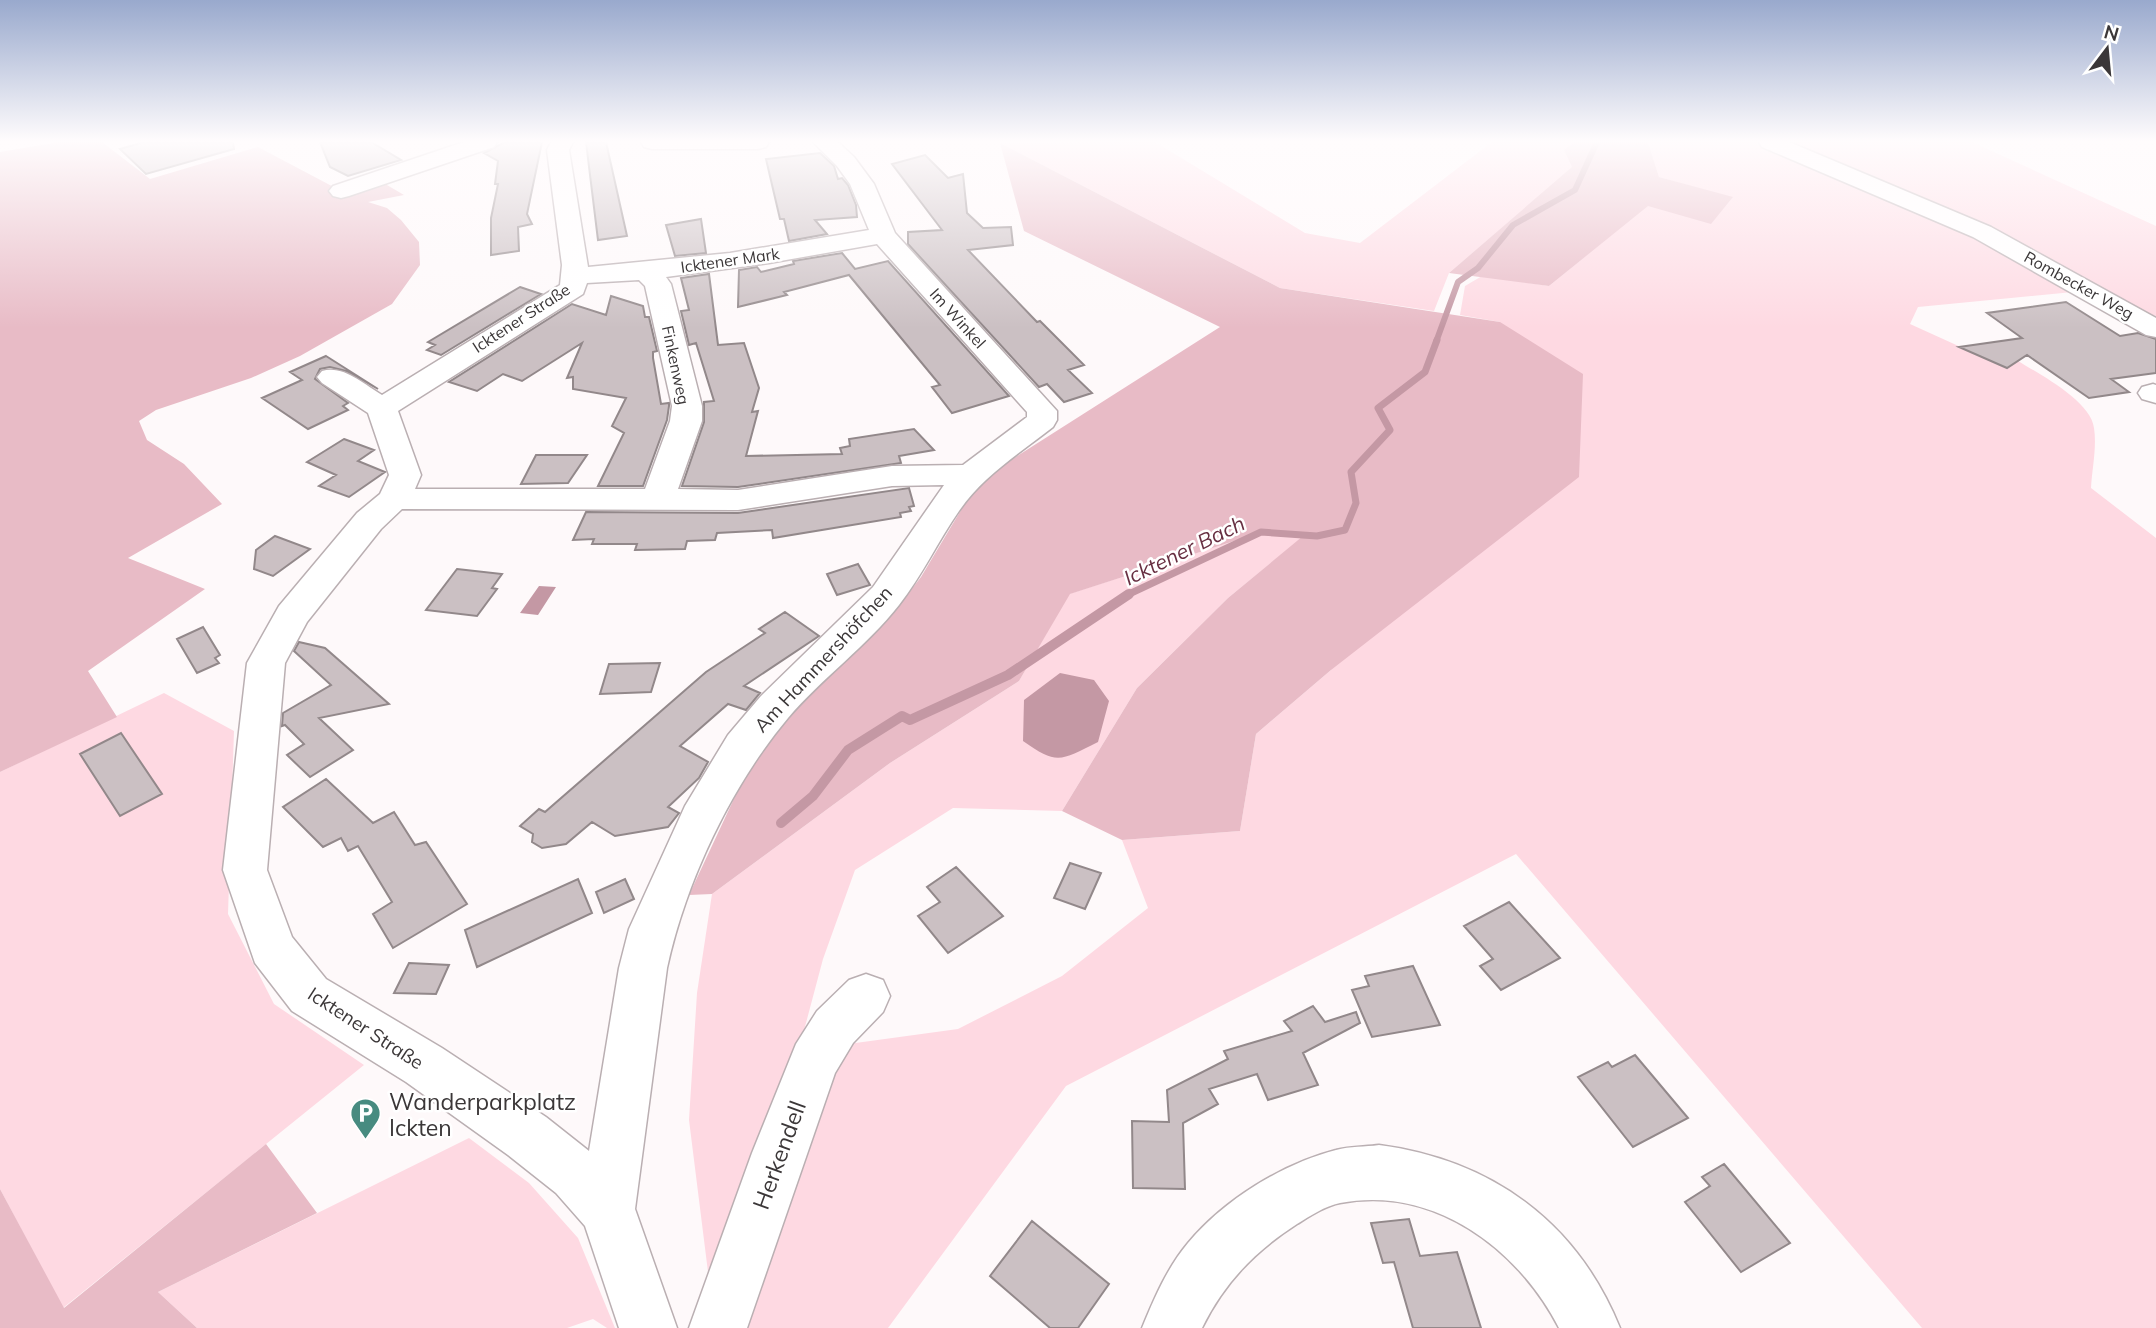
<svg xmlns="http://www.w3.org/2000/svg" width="2156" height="1328" viewBox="0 0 2156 1328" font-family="Mulish,sans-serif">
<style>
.green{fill:#fed9e2}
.forest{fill:#e8bbc6}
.water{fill:#c498a4}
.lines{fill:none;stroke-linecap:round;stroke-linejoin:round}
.stream-far2{stroke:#c498a4;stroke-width:6}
.stream-far1{stroke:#c498a4;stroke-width:7}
.stream{stroke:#c498a4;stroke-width:10}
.building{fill:#cbc0c3;stroke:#92888a;stroke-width:2}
.minor-casing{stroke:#baafb2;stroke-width:3}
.minor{fill:#fff;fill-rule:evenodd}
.labels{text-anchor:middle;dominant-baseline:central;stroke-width:5;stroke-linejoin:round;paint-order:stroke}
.far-street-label{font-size:16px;fill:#3b3738;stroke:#fff}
.street-label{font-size:19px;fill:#3b3738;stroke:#fff}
.water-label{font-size:21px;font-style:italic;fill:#672e41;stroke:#fff}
.near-poi-label{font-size:23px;fill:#3b3738;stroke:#fff;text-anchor:start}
.near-street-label{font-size:23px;fill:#3b3738;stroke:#fff}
</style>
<rect width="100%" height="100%" fill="#fef9fa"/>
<path class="green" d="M 1155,142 L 1305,233 L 1360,243 L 1492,142 L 1574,142 L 1564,150 L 1573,167 L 1449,273 L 1434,311 L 1280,288 L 1000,143 Z
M 1648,142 L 1760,142 L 1973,232 L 2083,291 L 1918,307 L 1910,324 L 2007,368 L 2018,361 C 2039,374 2091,401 2094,428 C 2097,447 2092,469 2091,488 L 2156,538 L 2156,1328 L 1922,1328 L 1516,854 L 1066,1086 L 888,1328 L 715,1328 L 689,1120 L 697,993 L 712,894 L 890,763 L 1019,681 L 1069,594 L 1259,533 L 1304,536 L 1228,598 L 1137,688 L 1062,811 L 953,808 L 855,870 L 823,959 L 802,1038 L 841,1045 L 958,1029 L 1062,976 L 1148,908 L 1122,840 L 1240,831 L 1256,734 L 1331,670 L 1500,322 L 1460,315 L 1465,286 L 1482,276 L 1549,286 L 1648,205 L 1711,223 L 1732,198 L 1659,177 Z
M 1778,142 L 1972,142 L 2156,226 L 2156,316 L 2129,308 Z
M 164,693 L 234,731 L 228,914 L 274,1004 L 364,1065 L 63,1308 L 0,1189 L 0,772 Z
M 469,1138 L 529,1183 L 578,1238 L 615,1328 L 607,1328 L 593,1319 L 567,1328 L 197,1328 L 158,1292 Z"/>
<path class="forest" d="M 59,142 L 102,142 L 150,179 L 258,147 L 345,193 L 387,182 L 387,185 L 404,195 L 368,202 L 387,208 L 401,220 L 419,242 L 420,265 L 392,304 L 300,356 L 251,378 L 156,410 L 139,421 L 147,440 L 184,464 L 222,504 L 128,558 L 205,589 L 88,671 L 117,717 L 0,772 L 0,152 Z
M 1574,142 L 1648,142 L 1659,177 L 1733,197 L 1711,224 L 1648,206 L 1549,286 L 1449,273 L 1572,167 L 1564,150 Z
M 1000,143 L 1280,288 L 1500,322 L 1583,374 L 1579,477 L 1331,670 L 1256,734 L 1240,831 L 1122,840 L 1062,811 L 1137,688 L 1228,598 L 1303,536 L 1259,533 L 1070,594 L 1019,681 L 890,763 L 712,894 L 689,895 L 753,758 L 808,687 L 897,608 L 921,577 L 967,500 L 989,474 L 1220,327 L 1024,231 Z
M 266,1144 L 317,1213 L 158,1292 L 197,1328 L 0,1328 L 0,1189 L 64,1308 Z"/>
<path class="water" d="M 539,586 L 556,587 L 538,615 L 520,613 Z
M 1060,673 L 1094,680 L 1109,701 L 1098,742 C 1061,760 1058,766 1023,741 L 1024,700 Z"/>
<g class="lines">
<path class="stream-far2" d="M 1436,342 L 1458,282 L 1478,268 L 1513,225 L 1575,190 L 1597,142"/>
<path class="stream-far1" d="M 1127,595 L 1261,532 L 1317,536 L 1345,530 L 1356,503 L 1351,472 L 1390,430 L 1378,408 L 1425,372 L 1437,340"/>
<path class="stream" d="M 781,823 L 813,796 L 848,750 L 902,716 L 910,720 L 1008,675 L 1129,594"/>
</g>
<path class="building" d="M 144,142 L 233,142 L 234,149 L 146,174 L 120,149 Z
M 320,142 L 371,142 L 401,160 L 348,176 L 330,167 Z
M 505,142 L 542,142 L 527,214 L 532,224 L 518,227 L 519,251 L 491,255 L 491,218 L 498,184 L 495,184 L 498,161 L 484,153 Z
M 586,142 L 606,142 L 627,236 L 598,240 Z
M 820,153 L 834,166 L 838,179 L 842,178 L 848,185 L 856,205 L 857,217 L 815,220 L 827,234 L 789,241 L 784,219 L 780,219 L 766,159 Z
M 925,155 L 948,178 L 963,174 L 967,213 L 983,228 L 1011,227 L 1013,245 L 968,250 L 1037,322 L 1040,321 L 1084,365 L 1068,370 L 1092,393 L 1064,402 L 1047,384 L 1039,387 L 908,244 L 908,232 L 942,230 L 892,164 Z
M 701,219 L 706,253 L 675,256 L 666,225 Z
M 842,253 L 855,269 L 888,261 L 1009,396 L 952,413 L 932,387 L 940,385 L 849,275 L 784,292 L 787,295 L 738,307 L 739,270 L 757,267 L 761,272 L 794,264 L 793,261 Z
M 709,274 L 718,345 L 744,343 L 759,388 L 752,412 L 758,411 L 746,456 L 842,454 L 840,448 L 850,446 L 849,439 L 914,429 L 934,450 L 899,456 L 901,463 L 738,487 L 682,486 L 704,422 L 704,402 L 714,401 L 696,343 L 689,345 L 681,311 L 689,310 L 681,278 Z
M 520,287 L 541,294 L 441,355 L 427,350 L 435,345 L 428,342 Z
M 611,296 L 643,306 L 645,317 L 649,317 L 657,351 L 653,352 L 653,358 L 661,404 L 669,403 L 669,406 L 667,420 L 643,486 L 598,486 L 624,433 L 612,426 L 626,398 L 573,389 L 573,377 L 567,378 L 582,343 L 522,381 L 503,374 L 477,391 L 449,382 L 572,304 L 606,315 Z
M 2066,302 L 2120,336 L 2138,333 L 2156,339 L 2156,373 L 2111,379 L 2129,392 L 2089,398 L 2027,355 L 2007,368 L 1959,347 L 2022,338 L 1987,313 Z
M 326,356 L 378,389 L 346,371 L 330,367 L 320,369 L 315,379 L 348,403 L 343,406 L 348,410 L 308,429 L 262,398 L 302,380 L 290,372 Z
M 344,439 L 374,450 L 358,461 L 385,472 L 349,497 L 319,486 L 336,475 L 307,462 Z
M 536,455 L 587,455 L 568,483 L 521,484 Z
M 909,488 L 914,506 L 909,507 L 911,511 L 900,513 L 901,517 L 773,538 L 772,530 L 717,533 L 715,540 L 687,541 L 685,549 L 635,550 L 637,544 L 592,544 L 594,539 L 573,540 L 586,512 L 738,513 Z
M 275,536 L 310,549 L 273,576 L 254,569 L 256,550 Z
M 858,564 L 870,585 L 837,595 L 827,574 Z
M 457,569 L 502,574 L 492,588 L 497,589 L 477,616 L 426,610 Z
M 785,612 L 819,636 L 744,686 L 760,693 L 746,710 L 728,704 L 680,746 L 708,762 L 699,778 L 668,807 L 679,813 L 668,827 L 615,836 L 592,822 L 566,844 L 542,848 L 532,842 L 533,834 L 520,826 L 539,809 L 545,812 L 706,672 L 765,633 L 759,629 Z
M 203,627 L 220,655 L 215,658 L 219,663 L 197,673 L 177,639 Z
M 299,642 L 325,648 L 389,704 L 319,718 L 353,750 L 310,777 L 287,755 L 304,744 L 285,725 L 282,726 L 283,713 L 331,685 L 294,651 Z
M 660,663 L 651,692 L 600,694 L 609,664 Z
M 121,733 L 162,794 L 120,816 L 80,754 Z
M 326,779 L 373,823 L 394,812 L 415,845 L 426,842 L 467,904 L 393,948 L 373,914 L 392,902 L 358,846 L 348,851 L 341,838 L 323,847 L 283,807 Z
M 1070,863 L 1101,873 L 1085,909 L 1054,898 Z
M 956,867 L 1003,916 L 948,953 L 918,916 L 940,902 L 927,887 Z
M 578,879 L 592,913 L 477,967 L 465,930 Z
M 625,879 L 634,899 L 604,913 L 596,892 Z
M 1509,902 L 1560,958 L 1501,990 L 1480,966 L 1493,959 L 1464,926 Z
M 409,963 L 449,965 L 436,994 L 394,993 Z
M 1413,966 L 1440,1025 L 1372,1037 L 1352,990 L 1369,986 L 1365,976 Z
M 1313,1006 L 1325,1022 L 1356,1012 L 1360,1023 L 1303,1053 L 1318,1085 L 1268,1100 L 1257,1074 L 1209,1089 L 1218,1104 L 1183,1123 L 1185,1189 L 1133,1188 L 1132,1121 L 1169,1122 L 1167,1090 L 1228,1059 L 1224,1051 L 1292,1031 L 1284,1021 Z
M 1635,1055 L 1688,1118 L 1633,1147 L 1578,1077 L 1608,1062 L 1612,1067 Z
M 1724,1164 L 1790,1243 L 1741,1272 L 1685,1202 L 1710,1186 L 1702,1177 Z
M 1409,1219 L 1420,1256 L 1457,1252 L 1481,1328 L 1413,1328 L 1394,1262 L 1383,1263 L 1371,1223 Z
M 1032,1221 L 1109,1284 L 1078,1328 L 1050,1328 L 990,1276 Z"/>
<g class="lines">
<defs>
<path id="minor" d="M 464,142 L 497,142 L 494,147 L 349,196 L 341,198 L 333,196 L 329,191 L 333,186 Z
M 551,142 L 573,142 L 569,150 L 588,267 L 730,253 L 869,230 L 850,184 L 837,166 L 813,142 L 838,142 L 854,157 L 874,184 L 895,233 L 1057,411 L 1057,420 L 1053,427 C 1020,453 983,476 959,511 C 938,541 922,576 899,605 C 867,646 822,678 788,718 C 731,786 686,881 667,968 L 635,1209 L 677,1328 L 619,1328 L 585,1226 L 556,1193 L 508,1155 L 406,1082 L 292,1011 L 255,963 L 223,870 L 247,663 L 279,606 L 357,513 L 380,494 L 389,475 L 368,413 L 322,383 L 317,377 L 322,371 C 344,365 363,384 382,395 L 560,285 L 562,265 L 547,150 ZM 877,244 L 1027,412 L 1027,417 L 963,465 L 892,466 L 738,490 L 678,489 L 702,421 L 702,406 L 671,284 L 666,277 L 769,263 ZM 639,280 L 645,286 L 672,406 L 670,421 L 645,489 L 415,489 L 421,475 L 398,411 L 583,294 L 587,283 ZM 944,485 L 873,587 L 761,696 L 728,735 L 685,806 L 629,929 L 619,968 L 589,1151 L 546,1117 L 442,1048 L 326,979 L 292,937 L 267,870 L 285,663 L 307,622 L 381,529 L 402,509 L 738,510 L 892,486 Z
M 641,142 L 769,142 L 766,147 L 758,149 L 652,149 L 644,147 Z
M 1759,142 L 1789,142 L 1991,227 L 2156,318 L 2156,337 L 2146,335 L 1973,237 L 1762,147 Z
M 2153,384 L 2156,385 L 2156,403 L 2142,399 L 2138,393 L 2142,387 Z
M 866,974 L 883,980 L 890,996 L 883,1012 L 853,1043 L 835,1073 L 747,1328 L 689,1328 L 752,1153 L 796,1044 L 817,1011 L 849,980 Z
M 1379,1145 C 1492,1160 1577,1222 1620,1328 L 1559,1328 C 1518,1248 1433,1185 1340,1203 C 1325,1206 1310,1216 1297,1224 C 1255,1251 1224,1283 1202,1328 L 1142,1328 C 1154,1299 1167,1268 1188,1243 C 1224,1200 1282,1164 1336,1150 C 1350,1146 1365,1147 1379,1145 Z"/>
</defs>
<use href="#minor" class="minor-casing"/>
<use href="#minor" class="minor"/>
</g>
<linearGradient id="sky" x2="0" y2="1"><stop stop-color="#99a9cd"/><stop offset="0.43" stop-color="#fffcfd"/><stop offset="1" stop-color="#fffcfd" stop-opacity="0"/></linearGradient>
<rect width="2156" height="328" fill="url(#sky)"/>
<defs>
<symbol id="parking-pin" viewBox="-11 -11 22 30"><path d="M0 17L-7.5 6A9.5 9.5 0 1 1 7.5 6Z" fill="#478b80" stroke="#fff"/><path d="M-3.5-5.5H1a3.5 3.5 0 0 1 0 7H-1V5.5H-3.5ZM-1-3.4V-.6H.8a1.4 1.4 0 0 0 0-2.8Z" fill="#fff"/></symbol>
</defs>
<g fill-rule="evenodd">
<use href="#parking-pin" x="348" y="1096" width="35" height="47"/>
</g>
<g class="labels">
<g class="far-street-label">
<text transform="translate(730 260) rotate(-8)">Icktener Mark</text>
<text transform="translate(2079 285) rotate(29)">Rombecker Weg</text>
<text transform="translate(521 318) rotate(-33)">Icktener Straße</text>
<text transform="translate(958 318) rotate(48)">Im Winkel</text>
<text transform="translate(676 365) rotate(78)">Finkenweg</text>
</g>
<g class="street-label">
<text transform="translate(823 659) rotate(-47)">Am Hammershöfchen</text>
<text transform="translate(366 1028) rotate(33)">Icktener Straße</text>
</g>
<g class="water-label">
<text transform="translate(1184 550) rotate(-26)">Icktener Bach</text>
</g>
<g class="near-poi-label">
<text x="389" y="1101">Wanderparkplatz<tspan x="389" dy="26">Ickten</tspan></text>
</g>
<g class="near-street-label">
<text transform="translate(779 1155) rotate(-70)">Herkendell</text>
</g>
</g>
<g transform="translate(2107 49) rotate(16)" stroke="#ffffff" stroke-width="5" paint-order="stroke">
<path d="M0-5L12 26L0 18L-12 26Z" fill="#3b3738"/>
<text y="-10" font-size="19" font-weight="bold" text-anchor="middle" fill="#3b3738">N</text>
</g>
</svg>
